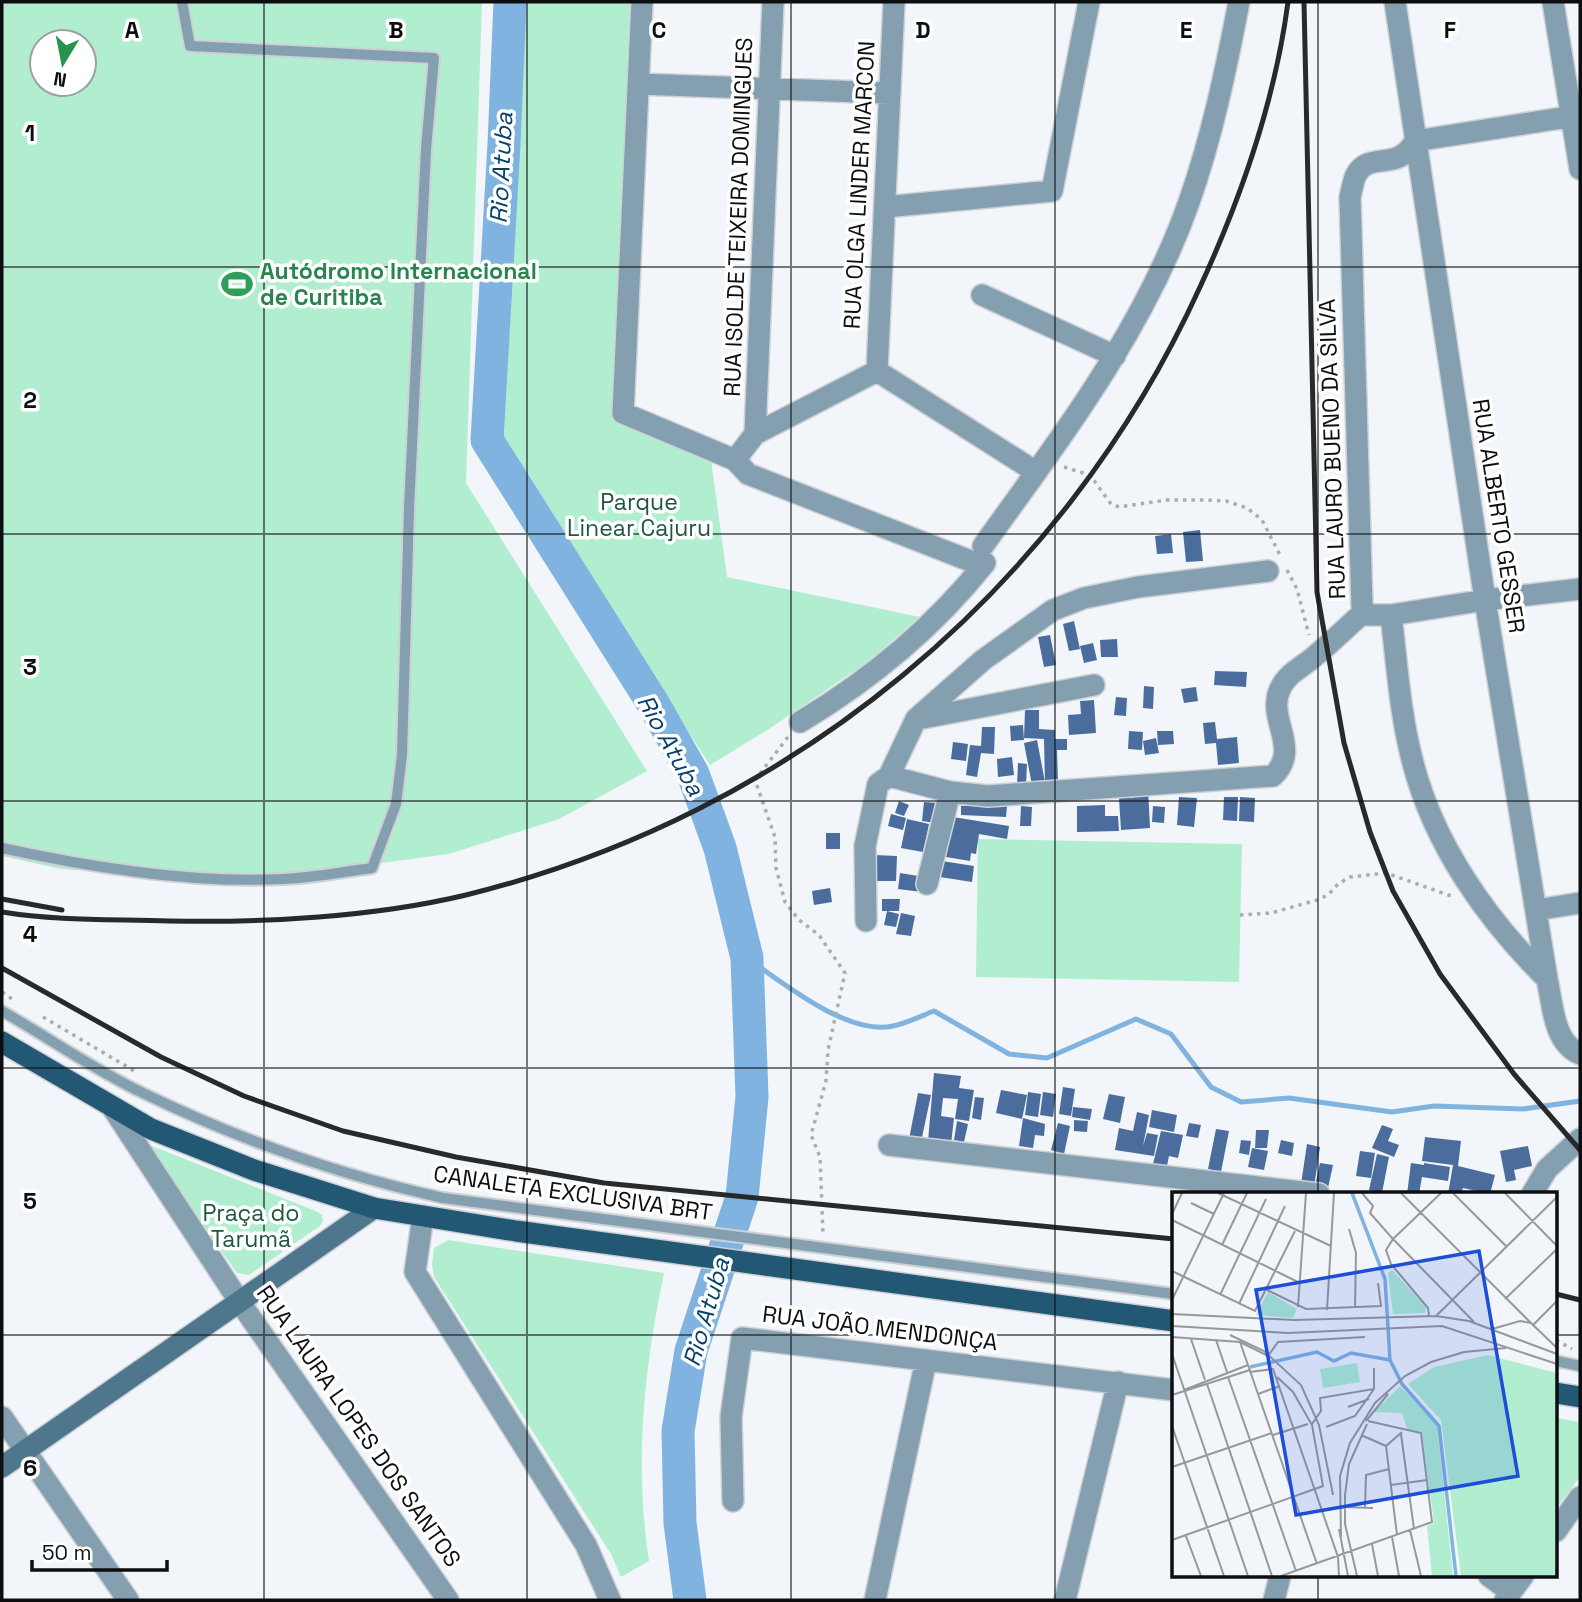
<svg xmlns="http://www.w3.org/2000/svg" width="1582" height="1602" viewBox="0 0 1582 1602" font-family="'Space Grotesk',sans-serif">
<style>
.green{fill:#b1eed0;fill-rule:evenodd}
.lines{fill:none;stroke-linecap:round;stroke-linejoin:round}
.stream{stroke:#81b3e1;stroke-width:5}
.river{stroke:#81b3e1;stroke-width:33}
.building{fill:#4b6d9d}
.lane-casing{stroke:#cdd0d4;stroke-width:14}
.street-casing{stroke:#cdd0d4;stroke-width:24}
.secondary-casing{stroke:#cdd0d4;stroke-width:24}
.primary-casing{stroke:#cdd0d4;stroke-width:24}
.path{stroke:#abaeb1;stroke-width:3.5;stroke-dasharray:3.5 5;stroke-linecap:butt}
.lane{stroke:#849faf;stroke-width:10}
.street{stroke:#849faf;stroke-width:21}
.secondary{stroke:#4e768d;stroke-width:21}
.primary{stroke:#235874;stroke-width:21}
.rail{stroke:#28292a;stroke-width:5}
.grid{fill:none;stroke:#0d0e0f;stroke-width:2;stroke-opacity:0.55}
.labels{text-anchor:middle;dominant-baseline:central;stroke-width:7;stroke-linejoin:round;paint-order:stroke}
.street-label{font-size:23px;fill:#0d0e0f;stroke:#fff}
.leisure-label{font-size:23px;font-weight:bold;fill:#27864d;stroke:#fff;text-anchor:start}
.park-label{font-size:23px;fill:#205640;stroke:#fff}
.water-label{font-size:24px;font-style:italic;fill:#06406b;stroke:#fff}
.inset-river{fill:none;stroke:#81b3e1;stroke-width:3.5}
.inset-road{fill:none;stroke:#96999b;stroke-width:2}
.view{fill:#1d4ed8;fill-opacity:0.15;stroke:#1d4ed8;stroke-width:3.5}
.inset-edge{fill:none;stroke:#0d0e0f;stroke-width:3.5}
.grid-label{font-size:23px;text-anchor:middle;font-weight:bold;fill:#0d0e0f;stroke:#fff;stroke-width:7;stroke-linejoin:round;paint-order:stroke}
</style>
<rect width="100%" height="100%" fill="#f2f5f9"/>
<path class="green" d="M 2,2 L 482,2 L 466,483 L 647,771 L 559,819 L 449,854 L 247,881 L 61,869 L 2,856 ZM 42,42 L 84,42 L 84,84 L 42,84 Z
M 519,2 L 630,2 L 613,418 L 711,460 L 727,577 L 920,617 L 867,662 L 769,729 L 710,765 L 500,447 Z
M 978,839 L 1242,844 L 1239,982 L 976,977 Z
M 152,1146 L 318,1212 L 322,1215 L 323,1221 L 320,1226 L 249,1275 L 237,1273 L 152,1153 Z
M 448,1240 L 664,1273 C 644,1368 634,1464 649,1561 L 621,1577 L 611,1554 L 434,1277 L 432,1264 L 434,1248 Z
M 1556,1418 L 1580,1422 L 1580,1477 L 1556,1508 Z"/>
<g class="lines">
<path class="stream" d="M 747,958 C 783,983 848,1036 893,1026 C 907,1023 921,1016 934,1011 L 1009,1054 L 1047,1058 L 1136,1019 L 1171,1034 L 1211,1087 L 1241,1102 L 1289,1098 L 1392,1112 L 1434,1106 L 1523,1109 L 1580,1101"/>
<path class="river" d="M 510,2 L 504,144 L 487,440 L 654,705 L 693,774 L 720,848 L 747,958 L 752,1097 L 742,1197 L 691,1351 L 678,1431 L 680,1523 L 690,1600"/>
</g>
<path class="building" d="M 1200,530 L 1203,561 L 1186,562 L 1183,532 Z
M 1171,534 L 1173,553 L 1157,554 L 1155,536 Z
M 1074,621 L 1080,649 L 1069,651 L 1063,624 Z
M 1050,635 L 1056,665 L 1044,667 L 1038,637 Z
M 1117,639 L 1118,657 L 1101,657 L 1100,640 Z
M 1093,643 L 1097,660 L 1084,663 L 1080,646 Z
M 1215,671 L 1247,672 L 1246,687 L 1214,685 Z
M 1144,686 L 1154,687 L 1153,709 L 1143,708 Z
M 1196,687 L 1198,701 L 1184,703 L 1181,689 Z
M 1116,697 L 1127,698 L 1126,716 L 1114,715 Z
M 1094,700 L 1096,733 L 1069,735 L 1068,715 L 1081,714 L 1080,701 Z
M 1025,710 L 1039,710 L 1039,729 L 1055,730 L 1055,739 L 1067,739 L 1067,750 L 1057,750 L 1058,782 L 1045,783 L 1044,739 L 1024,738 Z
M 1215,722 L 1217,739 L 1237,737 L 1239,763 L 1218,765 L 1216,743 L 1205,744 L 1203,723 Z
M 1023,725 L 1024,740 L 1011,741 L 1010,726 Z
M 982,727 L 995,727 L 994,754 L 981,753 L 977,777 L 966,775 L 970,745 L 981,746 Z
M 1129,731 L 1143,732 L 1142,750 L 1128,749 Z
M 1157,731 L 1173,731 L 1174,744 L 1158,745 Z
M 1156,738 L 1159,753 L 1145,755 L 1143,741 Z
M 1037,740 L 1045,782 L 1032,785 L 1024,743 Z
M 953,742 L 968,744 L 966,761 L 951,759 Z
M 1012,757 L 1014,775 L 998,777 L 997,759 Z
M 1018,763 L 1027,764 L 1026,785 L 1017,785 Z
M 1148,788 L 1150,828 L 1121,830 L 1119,798 L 1134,798 L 1134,789 Z
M 1179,797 L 1197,798 L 1194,827 L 1177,825 Z
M 1224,797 L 1238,797 L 1237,821 L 1223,820 Z
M 1240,797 L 1255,798 L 1254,822 L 1239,821 Z
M 899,801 L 909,805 L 904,816 L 895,813 Z
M 924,802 L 938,803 L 935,823 L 922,821 Z
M 961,804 L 1007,806 L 1006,817 L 961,815 Z
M 1105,805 L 1105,816 L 1118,816 L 1119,831 L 1077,832 L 1077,806 Z
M 1021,806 L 1032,807 L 1031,826 L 1020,826 Z
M 1153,806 L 1165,807 L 1164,823 L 1152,822 Z
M 891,814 L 906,818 L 903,830 L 888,826 Z
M 953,817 L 1009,826 L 1007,839 L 979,834 L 976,854 L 971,853 L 970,861 L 946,857 Z
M 907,819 L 929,824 L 923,852 L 901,848 Z
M 826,833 L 840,833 L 840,849 L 826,849 Z
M 874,855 L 897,856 L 896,881 L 877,881 Z
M 942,861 L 974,866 L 972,882 L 940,877 Z
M 900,873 L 924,877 L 922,892 L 898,889 Z
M 830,888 L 832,902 L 814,905 L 812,891 Z
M 882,899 L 900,899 L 899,911 L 882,911 Z
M 887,911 L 899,914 L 896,927 L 884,925 Z
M 901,913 L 915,916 L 911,936 L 896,934 Z
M 934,1073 L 961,1076 L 959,1088 L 974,1090 L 969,1121 L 955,1119 L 958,1099 L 943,1098 L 941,1116 L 954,1118 L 951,1144 L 928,1141 Z
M 1063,1087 L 1075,1089 L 1071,1116 L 1059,1114 Z
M 1001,1090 L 1027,1095 L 1022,1119 L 996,1113 Z
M 1028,1092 L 1041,1094 L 1038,1117 L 1025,1115 Z
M 1043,1092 L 1056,1094 L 1053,1117 L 1040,1115 Z
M 918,1093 L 931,1095 L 921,1142 L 909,1139 Z
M 1109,1094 L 1125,1097 L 1120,1123 L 1103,1119 Z
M 975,1097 L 984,1098 L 981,1120 L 972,1118 Z
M 1073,1107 L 1092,1109 L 1090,1120 L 1072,1117 Z
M 1152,1110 L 1177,1115 L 1174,1132 L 1149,1127 Z
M 1137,1112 L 1149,1115 L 1143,1146 L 1147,1133 L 1158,1135 L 1154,1156 L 1115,1150 L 1119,1128 L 1133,1131 Z
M 1023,1118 L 1045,1124 L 1044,1136 L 1035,1135 L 1033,1148 L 1019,1146 Z
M 1074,1120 L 1088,1121 L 1087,1132 L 1074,1131 Z
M 957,1121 L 968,1124 L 964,1142 L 954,1140 Z
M 1058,1123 L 1070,1126 L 1064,1154 L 1051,1150 Z
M 1189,1123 L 1201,1125 L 1198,1138 L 1186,1136 Z
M 1382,1125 L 1393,1129 L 1388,1141 L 1399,1145 L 1394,1157 L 1372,1148 Z
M 1216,1129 L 1229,1131 L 1221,1172 L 1208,1169 Z
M 1256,1130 L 1269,1130 L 1267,1148 L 1255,1148 Z
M 1161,1131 L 1183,1135 L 1178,1158 L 1169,1156 L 1167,1166 L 1153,1164 Z
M 1425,1137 L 1461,1141 L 1458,1166 L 1495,1175 L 1490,1194 L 1463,1188 L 1461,1194 L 1448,1194 L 1453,1165 L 1422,1161 Z
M 1241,1140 L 1251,1141 L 1249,1155 L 1239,1153 Z
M 1281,1140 L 1294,1143 L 1292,1156 L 1278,1153 Z
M 1307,1144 L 1320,1147 L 1314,1187 L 1301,1184 Z
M 1528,1146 L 1532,1166 L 1514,1170 L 1516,1180 L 1506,1182 L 1500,1151 Z
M 1252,1148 L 1268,1151 L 1264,1170 L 1248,1167 Z
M 1360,1151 L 1375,1153 L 1371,1178 L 1356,1176 Z
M 1377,1154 L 1389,1157 L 1382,1193 L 1369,1190 Z
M 1320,1163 L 1333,1165 L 1328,1188 L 1315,1186 Z
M 1411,1163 L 1424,1165 L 1424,1163 L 1450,1167 L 1448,1181 L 1422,1177 L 1419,1194 L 1407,1194 Z"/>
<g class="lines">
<defs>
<path id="lane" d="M 2,848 C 89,867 192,884 282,879 C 312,878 342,872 372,868 L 396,804 L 402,755 L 409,509 L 426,149 L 434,58 L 190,46 L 182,2
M 2,1011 C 49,1038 96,1071 145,1094 C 240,1140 340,1175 443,1198 L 1174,1294
M 1556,1361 L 1580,1366"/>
<path id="street" d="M 642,2 L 623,413 L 735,460 L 748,474 L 973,562
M 1395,2 L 1485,600 L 1547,979 C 1553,1005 1553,1042 1580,1054
M 1553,2 L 1580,169
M 638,84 L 890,93
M 885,207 L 1052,191 L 1089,2
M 982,295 L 1115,356
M 877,371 L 894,2
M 755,434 L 773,2
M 735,460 L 755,434 L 877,371 L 1036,472
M 983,546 C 1061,437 1144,330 1189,202 C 1212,137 1226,69 1239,2
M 1391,615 L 1485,600 L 1580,589
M 918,719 L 1094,685
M 800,722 C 870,680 934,627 985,563
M 889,776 L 916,719 L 983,660 L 1053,610 L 1084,598 L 1138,587 L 1268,571
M 927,884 L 950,792
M 1536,910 L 1580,903
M 866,921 L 865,846 L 878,784 L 889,776 L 950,792 L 988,796 L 1273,776 C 1302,748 1266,719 1280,689 C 1287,673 1303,667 1315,656 C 1332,642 1348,626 1364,612
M 1547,979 C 1487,920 1434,845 1413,763 C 1400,715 1397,664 1391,615 L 1368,615 L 1362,606 L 1350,197 C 1352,190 1353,181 1356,175 C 1369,150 1398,173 1415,141 L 1580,115
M 112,1107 L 239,1301 L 448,1600
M 889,1145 L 1319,1194
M 1532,1194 L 1547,1169 L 1580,1139
M 423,1216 L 415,1272 L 586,1545 L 610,1600
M 2,1417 L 128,1600
M 733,1501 L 731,1417 L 742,1338 L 1174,1390
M 1556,1531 L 1580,1497
M 1489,1576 L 1511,1592
M 875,1600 L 926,1360
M 1065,1600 L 1118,1382
M 1274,1600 L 1280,1576
M 1505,1600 L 1523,1576"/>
<path id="secondary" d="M 2,1467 L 374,1208"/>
<path id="primary" d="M 2,1042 L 151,1129 L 254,1170 L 374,1208 L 516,1231 L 1174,1321
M 1556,1393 L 1580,1397"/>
</defs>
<use href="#lane" class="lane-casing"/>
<use href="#street" class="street-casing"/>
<use href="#secondary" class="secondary-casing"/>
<use href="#primary" class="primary-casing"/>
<path class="path" d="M 1064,467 L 1090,475 L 1111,504 L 1119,507 L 1167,500 L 1205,500 L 1226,501 L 1247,508 L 1262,520 L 1281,557
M 1287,570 L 1297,589 L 1309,635
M 788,737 L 755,780 L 775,837 L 776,868 L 785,902 L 799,920 L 819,935 L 845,973 L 828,1050 L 826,1081 L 811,1135 L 820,1157 L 823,1234
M 1240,915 L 1271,913 L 1317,900 L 1328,895 L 1338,884 L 1350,877 L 1386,873 L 1454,897
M 2,992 L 12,999
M 43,1017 L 136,1072
M 1556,1340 L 1572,1349"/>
<use href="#lane" class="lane"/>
<use href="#street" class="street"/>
<use href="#secondary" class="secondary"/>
<use href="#primary" class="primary"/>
<path class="rail" d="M 1304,2 L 1317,592 L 1344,743 L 1370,832 L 1393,891 L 1440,974 L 1514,1074 L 1580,1150
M 2,899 L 62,910
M 2,912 C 57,921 113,919 169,921 C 264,923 374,917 466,895 C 791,815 1062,591 1200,287 C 1242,196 1275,101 1288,2
M 2,968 L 161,1057 L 244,1096 L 343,1131 L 456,1157 L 604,1183 L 1174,1239
M 1556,1294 L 1580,1300"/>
</g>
<path class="grid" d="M 264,2 L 264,1600M 527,2 L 527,1600M 791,2 L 791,1600M 1055,2 L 1055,1600M 1318,2 L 1318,1194M 2,267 L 1580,267M 2,534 L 1580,534M 2,801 L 1580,801M 2,1068 L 1580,1068M 2,1335 L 1174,1335M 1556,1335 L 1580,1335M 1318,1576 L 1318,1600"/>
<defs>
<symbol id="stadium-bare" viewBox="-9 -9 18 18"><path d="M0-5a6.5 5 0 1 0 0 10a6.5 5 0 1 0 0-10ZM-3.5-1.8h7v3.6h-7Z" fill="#2e9e5b" stroke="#fff" stroke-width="2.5" paint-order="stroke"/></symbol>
</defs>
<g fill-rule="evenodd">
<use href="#stadium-bare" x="215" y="262" width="44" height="44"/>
</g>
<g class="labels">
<g class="street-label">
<text transform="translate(859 185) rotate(-87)">RUA OLGA LINDER MARCON</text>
<text transform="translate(738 217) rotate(-88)">RUA ISOLDE TEIXEIRA DOMINGUES</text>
<text transform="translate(1332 449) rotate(-92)">RUA LAURO BUENO DA SILVA</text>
<text transform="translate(1499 516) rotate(81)">RUA ALBERTO GESSER</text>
<text transform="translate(573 1193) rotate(8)">CANALETA EXCLUSIVA BRT</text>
<text transform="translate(880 1328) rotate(7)">RUA JOÃO MENDONÇA</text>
<text transform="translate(359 1426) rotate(55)">RUA LAURA LOPES DOS SANTOS</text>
</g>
<g class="leisure-label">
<text x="260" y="271">Autódromo Internacional<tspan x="260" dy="26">de Curitiba</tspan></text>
</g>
<g class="park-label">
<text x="639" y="502">Parque<tspan x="639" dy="26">Linear Cajuru</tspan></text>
<text x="251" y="1213">Praça do<tspan x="251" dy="26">Tarumã</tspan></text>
</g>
<g class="water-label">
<text transform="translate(501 168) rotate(-87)">Rio Atuba</text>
<text transform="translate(671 745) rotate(61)">Rio Atuba</text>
<text transform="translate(706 1312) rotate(-74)">Rio Atuba</text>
</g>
</g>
<g transform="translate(1172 1192)">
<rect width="385" height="385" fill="#f2f5f9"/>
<path d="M 220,78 L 254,115 L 253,121 L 221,122 L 216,81 ZM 96,100 L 125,117 L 121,126 L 84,123 ZM 316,163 L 385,181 L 385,384 L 289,384 L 269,228 L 236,192 L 262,175 ZM 185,171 L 188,190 L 151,196 L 148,177 ZM 228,194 L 265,233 L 281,384 L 260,384 L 255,334 L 262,331 L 250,241 L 235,237 L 230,221 L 202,220 Z" fill="#b1eed0"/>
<path class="inset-river" d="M 180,1 L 213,87 L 218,168 L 230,192 L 267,234 L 284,384M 78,175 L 145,160 L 162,169 L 179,161 L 218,168"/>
<path class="inset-road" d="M 46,1 L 159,54M 190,1 L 201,14 L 198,21 L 221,47 L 214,58 L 219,72 L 256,116 L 257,124M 229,1 L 359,131M 269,1 L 221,47 L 302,130M 281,1 L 334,54M 333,1 L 385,54M 19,11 L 42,22M 0,22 L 10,1M 0,28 L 128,91M 177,37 L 184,61 L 183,116M 50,53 L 75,1M 0,79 L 83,119 L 123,39M 95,98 L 134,117 L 209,114 L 206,91M 48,103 L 94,7M 333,107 L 385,57M 0,108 L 52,1M 67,112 L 113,14M 126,115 L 134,1M 155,118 L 162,1M 0,122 L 122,128 L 264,124 L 297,129 L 385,162M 264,124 L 385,5M 361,133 L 385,109M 0,134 L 116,141 L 270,134 L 385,172M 320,137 L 348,129 L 359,131 L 385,156M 58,143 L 92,159 L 129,193 L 147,233 L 161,303M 0,145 L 68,150 L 96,164 L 106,150 L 193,145M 19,147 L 33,188M 44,148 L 55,180M 68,150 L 145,372M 0,162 L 76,384M 78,180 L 101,177 L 166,365 L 167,384M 56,185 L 124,379M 35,192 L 100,384M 12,198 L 76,173M 86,202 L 108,194M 0,203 L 78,178M 176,215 L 197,207M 194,229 L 216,202M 140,232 L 149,219 L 148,206 L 202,197 L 202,176M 0,234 L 52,384M 154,235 L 183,224 L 202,197M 229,242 L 242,337M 101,243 L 136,232M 189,243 L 214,254 L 230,240M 214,254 L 225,343M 0,275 L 100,241M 219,293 L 255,288M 172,315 L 201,316M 193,316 L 194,283 L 217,277M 167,337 L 176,384M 238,338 L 249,384M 14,344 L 29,384M 169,345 L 168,284 L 178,251 L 203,211 L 233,184 L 259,170 L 292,160 L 334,156M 220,345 L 227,384M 0,348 L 151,294 L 140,233 L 121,200 L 105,185M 200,352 L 206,384M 109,384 L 260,330 L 249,241 L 196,229M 185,384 L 173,332 L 173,303 L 177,272 L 195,232"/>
<path class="view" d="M 307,59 L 346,284 L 124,323 L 84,98 Z"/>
<rect width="385" height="385" class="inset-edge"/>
</g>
<g class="grid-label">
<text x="132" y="38">A</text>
<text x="396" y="38">B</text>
<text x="659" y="38">C</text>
<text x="923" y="38">D</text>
<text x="1186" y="38">E</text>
<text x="1450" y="38">F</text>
<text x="30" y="141">1</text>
<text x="30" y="408">2</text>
<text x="30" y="675">3</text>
<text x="30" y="942">4</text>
<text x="30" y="1209">5</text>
<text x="30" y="1476">6</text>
</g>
<rect width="1582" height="1602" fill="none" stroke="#0d0e0f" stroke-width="7"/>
<g transform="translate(63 63) rotate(190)"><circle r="33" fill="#ffffff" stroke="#9e9f9f" stroke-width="2"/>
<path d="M0-5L12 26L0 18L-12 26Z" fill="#26944c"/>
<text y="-10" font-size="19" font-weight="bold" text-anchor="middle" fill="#0d0e0f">N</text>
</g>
<path d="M32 1560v10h135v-10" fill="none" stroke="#0d0e0f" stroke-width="3.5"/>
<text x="42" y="1560" font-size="21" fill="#0d0e0f" stroke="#ffffff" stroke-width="5" paint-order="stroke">50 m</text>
</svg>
